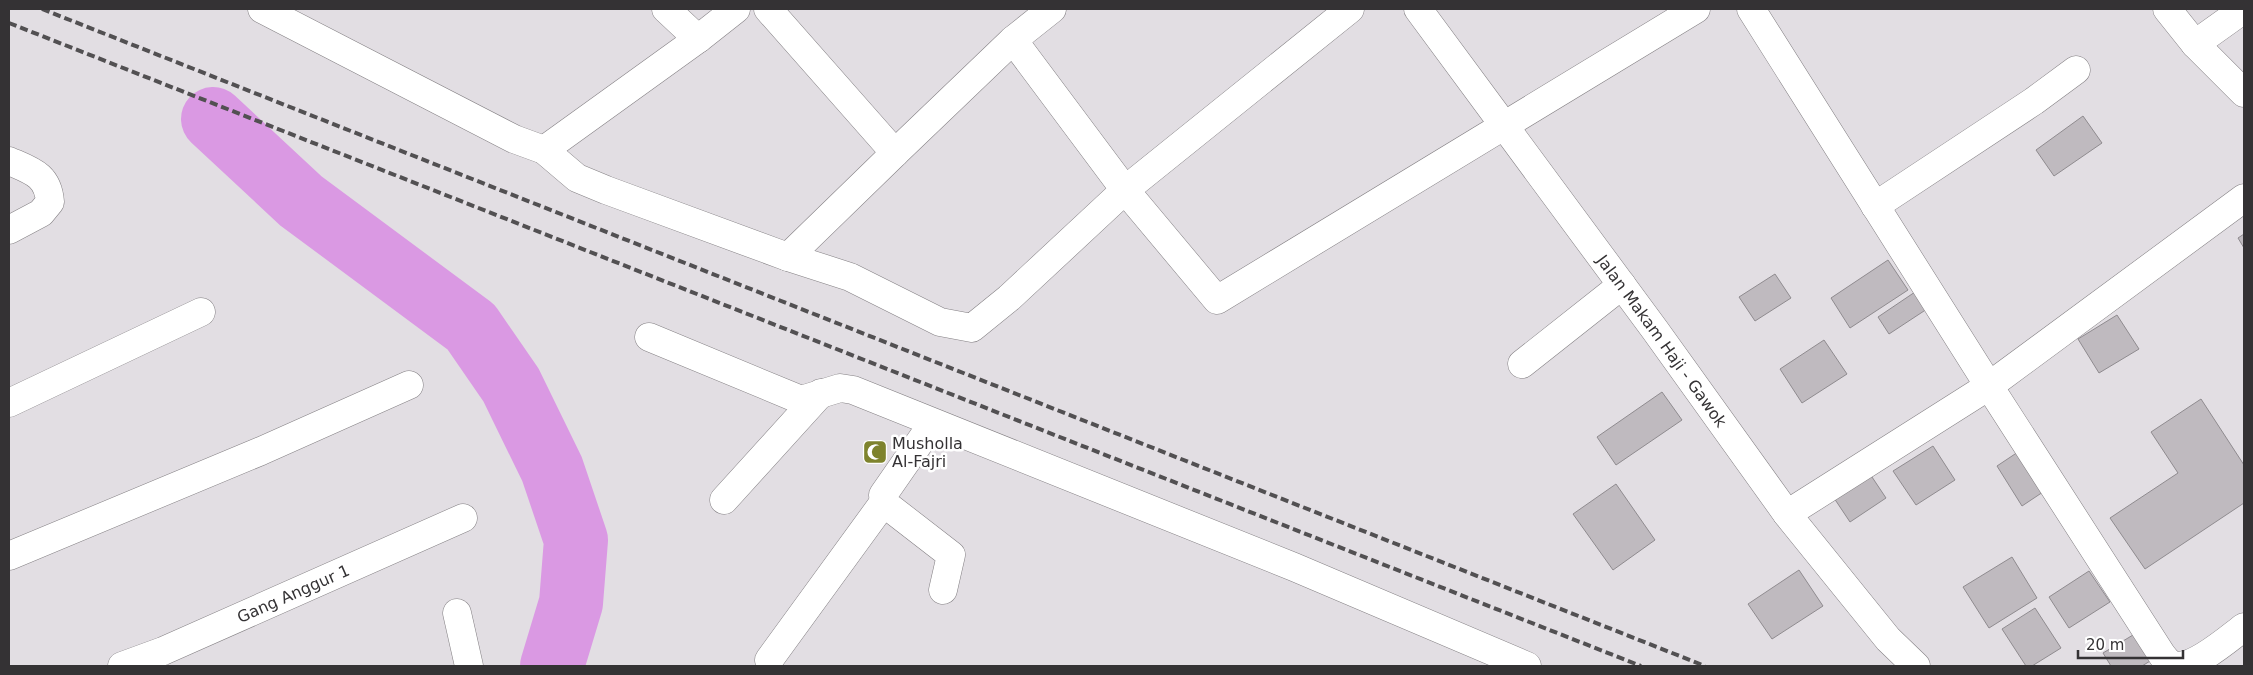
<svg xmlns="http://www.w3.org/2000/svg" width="2253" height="675" viewBox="0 0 2253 675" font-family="'DejaVu Sans',sans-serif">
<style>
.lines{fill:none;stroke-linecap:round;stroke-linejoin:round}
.river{stroke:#da99e3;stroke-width:64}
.building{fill:#bfbabf;stroke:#8f8b8f}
.minor-casing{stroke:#848084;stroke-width:29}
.minor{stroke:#fff;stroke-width:28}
.rail{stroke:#525052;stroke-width:4;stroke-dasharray:8 4;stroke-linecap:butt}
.labels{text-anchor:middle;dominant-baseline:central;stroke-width:5;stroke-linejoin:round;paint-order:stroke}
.street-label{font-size:16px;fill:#343234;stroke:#fff}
.poi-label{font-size:16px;fill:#343234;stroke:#fff;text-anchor:start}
</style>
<rect width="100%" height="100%" fill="#e2dee3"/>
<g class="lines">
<path class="river" d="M 213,119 L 301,201 L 471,327 L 511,385 L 552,469 L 576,540 L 571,603 L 552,666"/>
</g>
<path class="building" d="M 2083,116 L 2102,143 L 2054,176 L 2036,150 Z
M 2244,234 L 2244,248 L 2238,238 Z
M 1888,260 L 1908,290 L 1850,328 L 1831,298 Z
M 1775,274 L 1791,298 L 1755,321 L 1739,297 Z
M 1915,292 L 1927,309 L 1889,334 L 1878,317 Z
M 2117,315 L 2139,349 L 2099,373 L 2078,339 Z
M 1824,340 L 1847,374 L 1802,403 L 1780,369 Z
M 1662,392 L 1682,420 L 1616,465 L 1597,437 Z
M 2201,399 L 2244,465 L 2244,503 L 2145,569 L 2110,518 L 2178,473 L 2151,432 Z
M 1933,446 L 1955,480 L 1916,505 L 1893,471 Z
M 2021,450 L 2046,490 L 2022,506 L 1997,466 Z
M 1868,471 L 1886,498 L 1850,522 L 1832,495 Z
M 1616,484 L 1655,540 L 1613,570 L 1573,514 Z
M 2012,557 L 2037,598 L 1989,628 L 1963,587 Z
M 1799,570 L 1823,606 L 1772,639 L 1748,604 Z
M 2089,571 L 2110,602 L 2069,628 L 2049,597 Z
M 2035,608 L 2061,648 L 2032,666 L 2026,666 L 2002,629 Z
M 2138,632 L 2155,658 L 2142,666 L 2111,666 L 2103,653 Z"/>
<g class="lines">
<defs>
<g id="minor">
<path d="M 262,9 L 514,139 L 544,150 L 577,178 L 606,190 L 788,257 L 850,277 L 940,322 L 972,328 L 1009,298 L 1125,190 L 1350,9"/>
<path d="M 768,9 L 895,153 L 1013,40 L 1052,9"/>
<path id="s1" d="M 1418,9 L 1655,330 L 1787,514 L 1888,639 L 1916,666"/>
<path d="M 1751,9 L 1989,386 L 2244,198"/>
<path d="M 2167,9 L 2195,44 L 2244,93"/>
<path d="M 698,39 L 736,9"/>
<path d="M 1013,40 L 1125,190 L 1217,300 L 1696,9"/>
<path d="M 2195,44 L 2244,9"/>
<path d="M 544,150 L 698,39 L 666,9"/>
<path d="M 9,161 C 32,171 48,175 50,202 L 41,213 L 9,230"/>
<path d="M 1875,206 L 2034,101 L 2076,70"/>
<path d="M 788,257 L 895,153"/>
<path d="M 649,337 L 801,400 L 840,388 L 853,390 L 1294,567 L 1527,666"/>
<path d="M 1522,364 L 1622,285"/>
<path d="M 9,403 L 201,312"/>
<path d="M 933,423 L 883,495 L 884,502 L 889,507 L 951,555 L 943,590"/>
<path d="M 724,500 L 821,393"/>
<path d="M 1787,514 L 1989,386 L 2162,655 C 2165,659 2169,664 2174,665 C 2193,670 2228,639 2244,627"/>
<path d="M 9,556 L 261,451 L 409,385"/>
<path d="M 457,613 L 469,666"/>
<path d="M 769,660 L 884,502"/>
<path id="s2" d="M 122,666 L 163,651 L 463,518"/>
</g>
</defs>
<use href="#minor" class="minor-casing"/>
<use href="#minor" class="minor"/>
<path class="rail" d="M 42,9 L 1705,666
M 9,23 L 1641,666"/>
</g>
<defs>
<symbol id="mosque-square" viewBox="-11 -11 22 22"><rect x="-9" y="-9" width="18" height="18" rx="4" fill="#7e832d" stroke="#fff"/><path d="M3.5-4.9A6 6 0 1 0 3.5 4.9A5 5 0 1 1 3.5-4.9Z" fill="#fff"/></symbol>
</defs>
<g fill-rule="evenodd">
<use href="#mosque-square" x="861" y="438" width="28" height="28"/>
</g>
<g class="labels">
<g class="street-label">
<text stroke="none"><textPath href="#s1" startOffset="412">Jalan Makam Haji - Gawok</textPath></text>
<text stroke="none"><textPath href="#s2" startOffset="186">Gang Anggur 1</textPath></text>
</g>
<g class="poi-label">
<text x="892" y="443">Musholla<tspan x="892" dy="18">Al-Fajri</tspan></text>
</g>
</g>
<rect width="2253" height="675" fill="none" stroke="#343234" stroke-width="20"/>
<path d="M2078 650v8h105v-8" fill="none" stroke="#343234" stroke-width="2.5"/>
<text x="2086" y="650" font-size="15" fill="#343234" stroke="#ffffff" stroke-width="4" paint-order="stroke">20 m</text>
</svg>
